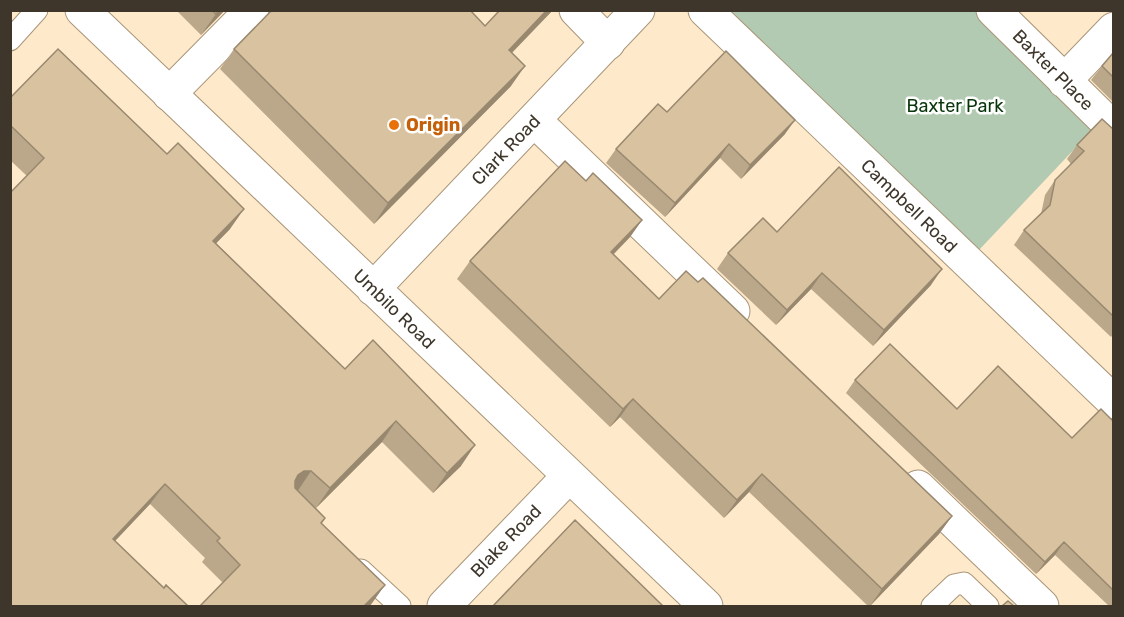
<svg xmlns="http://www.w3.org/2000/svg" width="1124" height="617" viewBox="0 0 1124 617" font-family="Rubik,sans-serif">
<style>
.green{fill:#b2cab1}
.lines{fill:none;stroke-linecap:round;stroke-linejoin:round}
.lane-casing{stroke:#a99679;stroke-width:23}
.street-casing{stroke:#a99679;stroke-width:35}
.secondary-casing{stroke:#a99679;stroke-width:35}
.lane{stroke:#fff;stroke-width:21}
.street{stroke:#fff;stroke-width:33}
.secondary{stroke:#fff;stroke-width:33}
.wall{fill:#bba789}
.shaded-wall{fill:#98886f}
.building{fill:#d9c29f;stroke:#98886f;stroke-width:1.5}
.food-dot{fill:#e8710a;stroke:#fff;stroke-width:2}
.labels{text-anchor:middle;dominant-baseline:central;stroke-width:5;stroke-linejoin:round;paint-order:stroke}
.street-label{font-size:18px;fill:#3e362a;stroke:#fff}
.park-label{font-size:18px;fill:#09350b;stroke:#fff}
.food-label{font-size:18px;font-weight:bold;fill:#c56008;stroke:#fff;text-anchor:start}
</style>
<rect width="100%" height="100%" fill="#fee9cb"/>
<path class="green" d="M 729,11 L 982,11 L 1099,123 L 979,250 Z"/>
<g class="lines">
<defs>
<path id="lane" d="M 10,40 L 37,10
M 361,570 L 400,606
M 932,606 L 954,585 L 964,583 L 988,606"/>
<path id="street" d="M 576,10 L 608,43
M 705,10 L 1114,402
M 993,10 L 1114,129
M 1064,81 L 1114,29
M 169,94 L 252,10
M 535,121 L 733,311
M 918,487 L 1042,606
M 444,606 L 569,476"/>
<path id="secondary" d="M 82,10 L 706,606
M 373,289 L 638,10"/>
</defs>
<use href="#lane" class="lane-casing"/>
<use href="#street" class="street-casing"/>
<use href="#secondary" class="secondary-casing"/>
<use href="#lane" class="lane"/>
<use href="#street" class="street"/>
<use href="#secondary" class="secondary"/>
</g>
<path class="wall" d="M 176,10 L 225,10 L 201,35 Z
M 270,10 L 470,10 L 485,26 L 553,10 L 512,53 L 511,86 L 374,224 L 220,69 L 234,49 L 270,12 Z
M 1113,53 L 1113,102 L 1091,80 L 1102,66 Z
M 10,98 L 230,229 L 216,243 L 345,369 L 461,466 L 433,493 L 382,442 L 316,508 L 325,518 L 322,523 L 223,583 L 202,562 L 205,558 L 150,504 L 115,541 L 164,588 L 188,606 L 10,606 L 27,176 L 10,160 Z
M 667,112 L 785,134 L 741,179 L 720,158 L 665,217 L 606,163 L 616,149 Z
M 1112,128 L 1113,129 L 1113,334 L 1111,337 L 1014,245 L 1024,230 L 1041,214 L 1045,195 L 1055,180 L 1071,164 L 1067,159 L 1077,145 Z
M 586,181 L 642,220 L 630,237 L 613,255 L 659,299 L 952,516 L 939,534 L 870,606 L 868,606 L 749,492 L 724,518 L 620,417 L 610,427 L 457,279 L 470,261 Z
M 777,232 L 931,285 L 873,346 L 811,289 L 776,325 L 717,269 L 728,253 Z
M 855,380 L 957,409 L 1072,438 L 1113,421 L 1113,606 L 1109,606 L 1055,555 L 1036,574 L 846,393 Z"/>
<path class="shaded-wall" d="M 219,10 L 225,10 L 201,35 L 216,14 Z
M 547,10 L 553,10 L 495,70 L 509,50 Z
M 525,66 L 511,86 L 374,224 L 388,203 Z
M 795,120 L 785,134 L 741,179 L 750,165 Z
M 729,144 L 720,158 L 665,217 L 675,203 Z
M 244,209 L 230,229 L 199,261 L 213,241 Z
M 642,220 L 630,237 L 598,270 L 611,252 Z
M 942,269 L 931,285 L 873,346 L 884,330 Z
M 822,273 L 811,289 L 776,325 L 787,310 Z
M 633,399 L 620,417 L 610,427 L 623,409 Z
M 396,421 L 382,442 L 316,508 L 330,488 Z
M 475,445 L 461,466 L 433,493 L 447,473 Z
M 304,471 L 311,471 L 297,492 L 290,492 L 298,475 Z
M 762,474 L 749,492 L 724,518 L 737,500 Z
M 165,484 L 150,504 L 98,559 L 113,539 Z
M 952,516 L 939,534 L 870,606 L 882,589 Z
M 1064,542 L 1055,555 L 1036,574 L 1045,562 Z
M 385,585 L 370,606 L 364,606 Z"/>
<path class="building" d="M 212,10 L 219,10 L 216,14 Z
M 272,10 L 470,10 L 485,26 L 500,10 L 547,10 L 509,50 L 525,66 L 388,203 L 234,49 Z
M 58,49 L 167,154 L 178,143 L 244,209 L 213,241 L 345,369 L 373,340 L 475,445 L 447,473 L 396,421 L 330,488 L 311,471 L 304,471 L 298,475 L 295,481 L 295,488 L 325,518 L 321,523 L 385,585 L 364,606 L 200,606 L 240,565 L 217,541 L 220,538 L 165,484 L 113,539 L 164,588 L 166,585 L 188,606 L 10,606 L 10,193 L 44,158 L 10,125 L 10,98 Z
M 726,51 L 795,120 L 750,165 L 729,144 L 675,203 L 616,149 L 658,104 L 667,112 Z
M 1113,53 L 1113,77 L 1102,66 Z
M 1102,119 L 1113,129 L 1113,316 L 1024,230 L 1050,205 L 1055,180 L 1084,151 L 1077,145 Z
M 565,161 L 586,181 L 593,173 L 642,220 L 611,252 L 659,299 L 686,271 L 698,282 L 703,278 L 952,516 L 882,589 L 762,474 L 737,500 L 633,399 L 623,409 L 470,261 Z
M 839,167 L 942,269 L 884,330 L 822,273 L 787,310 L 728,253 L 763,218 L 777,232 Z
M 890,344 L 957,409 L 998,366 L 1072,438 L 1101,409 L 1113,421 L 1113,590 L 1064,542 L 1045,562 L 855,380 Z
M 575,520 L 663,606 L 493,606 Z
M 1008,601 L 1014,606 L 1002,606 Z"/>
<circle class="food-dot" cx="394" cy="125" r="6"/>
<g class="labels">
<g class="street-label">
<text transform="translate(1053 70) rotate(45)">Baxter Place</text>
<text transform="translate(506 150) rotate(-46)">Clark Road</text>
<text transform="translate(909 206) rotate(44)">Campbell Road</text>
<text transform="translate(394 309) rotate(44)">Umbilo Road</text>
<text transform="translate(506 541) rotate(-46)">Blake Road</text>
</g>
<g class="park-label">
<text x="955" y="106">Baxter Park</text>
</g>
<g class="food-label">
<text x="406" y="125">Origin</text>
</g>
</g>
<rect width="1124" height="617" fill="none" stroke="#3e362a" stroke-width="24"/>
</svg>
